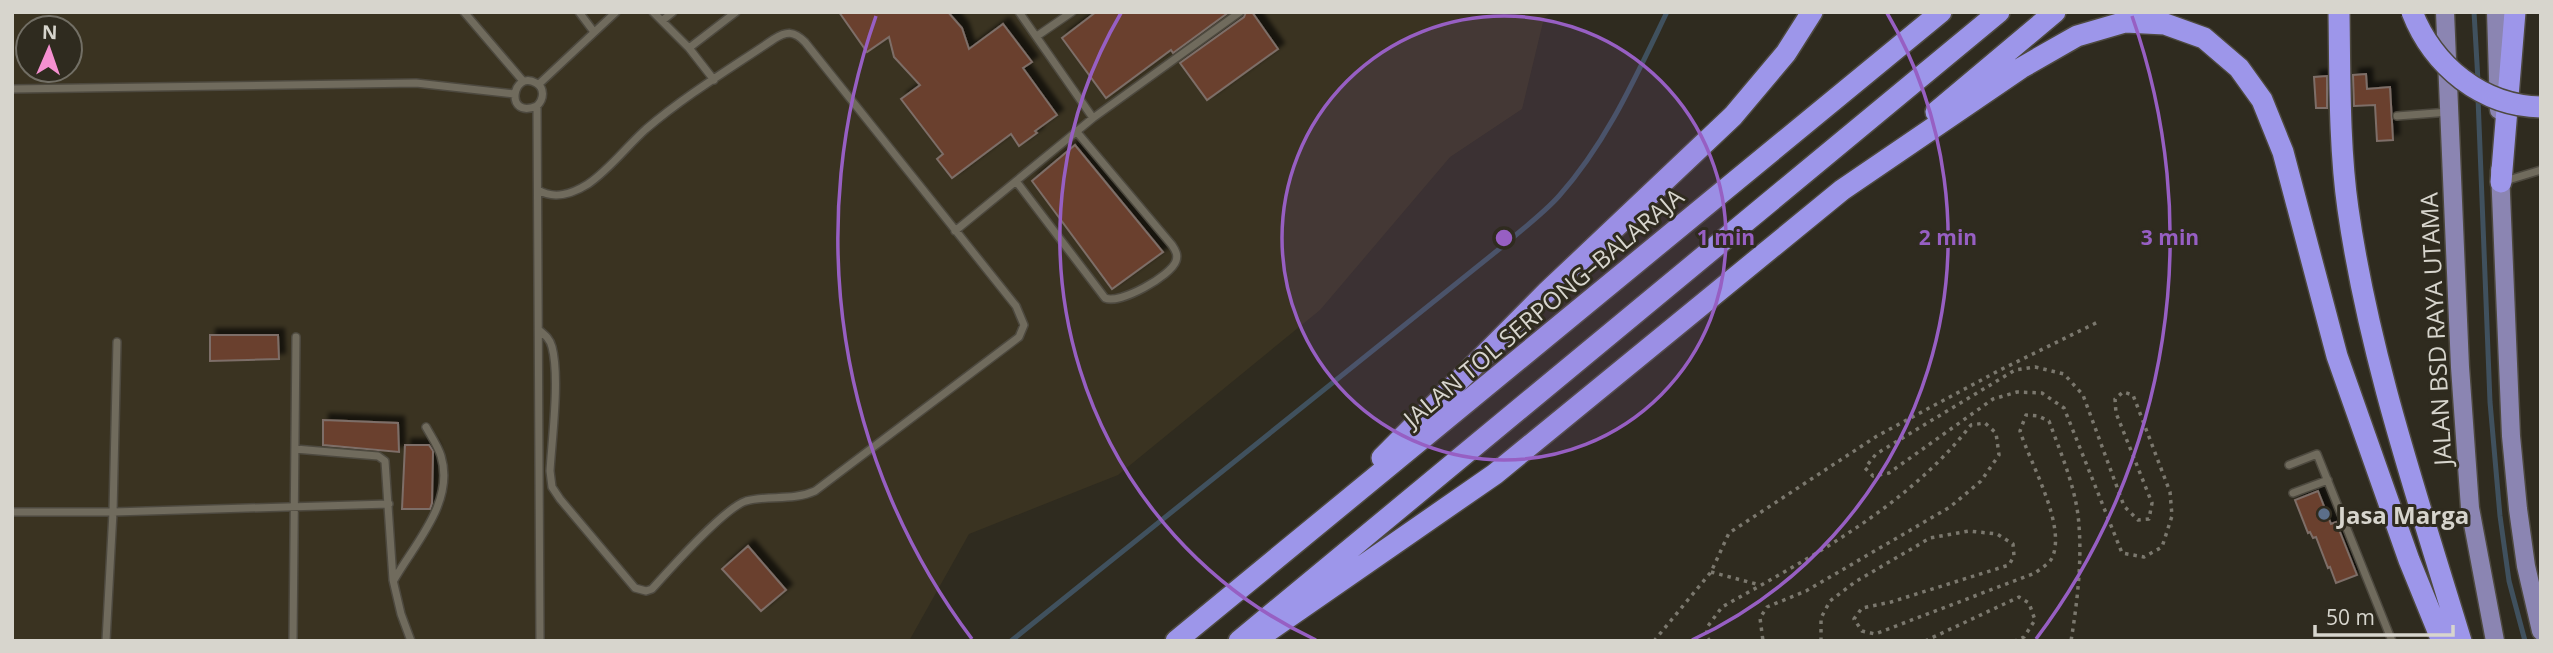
<svg xmlns="http://www.w3.org/2000/svg" width="2553" height="653" viewBox="0 0 2553 653" font-family="'Open Sans',sans-serif">
<style>
.built{fill:#3a3321;fill-rule:evenodd}
.lines{fill:none;stroke-linecap:round;stroke-linejoin:round}
.stream{stroke:#40515e;stroke-width:5}
.building{fill:#6b402e;stroke:#7d6e67;stroke-width:2;filter:url(#shadow)}
.lane-casing{stroke:#4d493f;stroke-width:10}
.primary-casing{stroke:#4d493f;stroke-width:21}
.highway-casing{stroke:#4d493f;stroke-width:24}
.path{stroke:#7b786e;stroke-width:3.5;stroke-dasharray:3.5 5;stroke-linecap:butt}
.lane{stroke:#706b5d;stroke-width:7}
.primary{stroke:#8b85b2;stroke-width:18}
.highway{stroke:#9d96ea;stroke-width:21}
.highway-bridge-casing{stroke:#4d493f;stroke-width:24;stroke-linecap:butt}
.highway-bridge{stroke:#9d96ea;stroke-width:21}
.ring{fill:none;stroke:#975fc3;stroke-width:3.5}
.service-dot{fill:#5c6f8a;stroke:#2f2b1f;stroke-width:2.5}
.labels{text-anchor:middle;dominant-baseline:central;stroke-width:6;stroke-linejoin:round;paint-order:stroke}
.street-label{font-size:24px;fill:#d7d5cd;stroke:#2f2b1f}
.poi-label{font-size:24px;font-weight:bold;fill:#d7d5cd;stroke:#2f2b1f;text-anchor:start}
.centre{fill:#975fc3;stroke:#2f2b1f;stroke-width:3.5}
.ring-label{font-size:21px;text-anchor:middle;font-weight:bold;fill:#975fc3;stroke:#2f2b1f;stroke-width:6;stroke-linejoin:round;paint-order:stroke}
</style>
<defs>
<filter id="shadow"><feDropShadow dx="6" dy="-6" stdDeviation="2" flood-color="#0009"/></filter>
</defs>
<rect width="100%" height="100%" fill="#2f2b1f"/>
<path class="built" d="M 12,12 L 1552,12 L 1544,18 L 1522,109 L 1450,157 L 1320,310 L 1118,475 L 969,534 L 909,641 L 12,641 ZM 28,28 L 70,28 L 70,70 L 28,70 Z"/>
<g class="lines">
<path class="stream" d="M 2474,12 L 2478,81
M 2478,98 L 2490,402 L 2500,516 L 2509,581 L 2525,641
M 1011,641 L 1503,246 C 1522,229 1543,214 1559,196 C 1607,142 1636,76 1667,12"/>
</g>
<path class="building" d="M 839,12 L 948,12 L 962,28 L 969,49 L 1003,24 L 1032,62 L 1023,68 L 1057,115 L 1035,131 L 1037,133 L 1019,146 L 1011,134 L 952,178 L 937,159 L 943,154 L 901,99 L 920,85 L 894,57 L 889,37 L 867,52 Z
M 1096,12 L 1229,12 L 1173,53 L 1171,50 L 1106,98 L 1062,38 Z
M 1246,12 L 1252,12 L 1278,49 L 1207,100 L 1180,63 L 1244,17 Z
M 2366,74 L 2367,89 L 2390,87 L 2393,140 L 2377,141 L 2375,105 L 2354,106 L 2353,75 Z
M 2327,76 L 2327,108 L 2316,108 L 2314,77 Z
M 1075,145 L 1163,252 L 1112,289 L 1032,181 Z
M 210,335 L 278,335 L 279,359 L 210,361 Z
M 323,420 L 398,423 L 399,452 L 323,445 Z
M 405,445 L 429,445 L 433,451 L 432,503 L 430,509 L 402,509 Z
M 2318,491 L 2331,524 L 2336,522 L 2357,575 L 2336,583 L 2330,567 L 2328,568 L 2316,537 L 2313,538 L 2310,532 L 2308,533 L 2295,500 Z
M 748,546 L 786,590 L 761,611 L 722,569 Z"/>
<g class="lines">
<defs>
<path id="lane" d="M 464,12 L 523,81
M 579,12 L 594,32
M 653,12 L 689,48 L 736,12
M 1019,12 L 1093,118 L 1240,12
M 663,20 L 673,12
M 1037,36 L 1072,12
M 689,48 L 714,80
M 539,84 L 616,12
M 12,89 L 416,83 L 514,94
M 537,106 C 504,120 512,69 536,83 C 545,88 544,99 537,106 L 540,641
M 2397,116 L 2449,112
M 1016,181 L 1105,298 C 1119,305 1171,276 1176,261 C 1178,255 1176,251 1172,245 L 1076,131
M 2505,181 L 2541,170
M 538,190 C 555,200 572,194 588,184 C 609,170 627,146 646,129 C 686,95 731,68 774,39 C 787,31 794,31 805,42 L 1016,306 L 1024,325 L 1019,337 L 815,491 C 793,501 769,495 746,501 C 724,508 670,569 652,589 L 646,591 L 635,588 L 560,499 L 552,487 L 550,471 C 552,438 560,377 552,347 C 550,339 545,335 539,330
M 955,231 L 1093,118
M 295,449 L 378,456 L 385,461 L 393,580 L 401,614 L 411,641
M 2289,465 L 2317,454 L 2392,641
M 2293,493 L 2328,480
M 12,512 L 113,512 L 389,504
M 394,580 C 415,543 455,502 441,456 C 438,446 431,436 426,427
M 106,641 L 113,512 L 117,342
M 293,641 L 296,337"/>
<path id="primary" d="M 2445,12 L 2460,367 L 2470,508 L 2495,641
M 2496,12 L 2499,110
M 2500,170 L 2511,436 L 2518,509 L 2526,566 L 2541,631"/>
<path id="highway" d="M 2339,12 C 2340,75 2339,147 2348,209 C 2369,356 2418,499 2461,641
M 1936,112 L 2055,12
M 2501,182 L 2515,12
M 1382,458 L 1547,292 L 1733,116 L 1786,53 L 1812,12
M 1176,641 L 1941,12
M 1239,641 L 1999,12
M 1254,641 L 1495,474 L 1842,190 L 2021,68 L 2077,36 L 2125,22 L 2165,24 L 2204,38 L 2239,68 L 2262,100 L 2283,152 L 2337,356 L 2409,560 L 2442,641"/>
</defs>
<use href="#lane" class="lane-casing"/>
<use href="#primary" class="primary-casing"/>
<use href="#highway" class="highway-casing"/>
<path class="path" d="M 2035,367 L 2064,374 L 2083,395 L 2124,506 L 2138,520 L 2149,519 L 2152,503 L 2116,413 L 2115,399 L 2123,392 L 2133,395 L 2170,492 L 2172,516 L 2162,547 L 2144,557 L 2122,553 L 2064,408 L 2042,393 L 2017,392 L 1993,399 L 1889,473 L 1873,476 L 1865,468 L 1876,454 L 2015,370 Z
M 1711,572 L 1760,585
M 1654,641 L 1711,572 L 1729,533 L 1877,436 L 2000,370 L 2100,321
M 1710,641 L 1706,636 L 1708,626 L 1722,607 C 1811,557 1907,507 1971,425 L 1985,423 L 1996,433 L 1999,455 L 1981,481 L 1950,507 L 1806,591 L 1767,607 L 1760,618 L 1763,641
M 1821,641 L 1821,618 L 1830,601 L 1855,582 L 1930,538 L 1969,531 L 1997,534 L 2013,544 L 2014,556 L 2009,565 L 1891,602 L 1862,608 L 1854,619 L 1862,631 L 1875,634 L 2035,573 C 2040,569 2049,564 2052,558 C 2067,526 2030,463 2020,431 L 2026,415 L 2038,416 L 2049,421 C 2061,454 2077,490 2079,526 C 2082,563 2077,604 2071,641
M 1925,641 L 2019,597 L 2029,603 L 2035,620 L 2024,637 L 2015,641"/>
<use href="#lane" class="lane"/>
<use href="#primary" class="primary"/>
<use href="#highway" class="highway"/>
<defs>
<path id="highway-bridge" d="M 2412,12 C 2433,66 2482,106 2541,107"/>
</defs>
<use href="#highway-bridge" class="highway-bridge-casing"/>
<use href="#highway-bridge" class="highway-bridge"/>
</g>
<circle cx="1504" cy="238" r="222" fill="#975fc3" fill-opacity=".12"/>
<g class="ring">
<circle cx="1504" cy="238" r="222"/>
<path d="M1316 640A444 444 0 0 1 1121 13M1887 13A444 444 0 0 1 1692 640"/>
<path d="M972 639A666 666 0 0 1 876 16M2132 16A666 666 0 0 1 2036 639"/>
</g>
<circle class="service-dot" cx="2324" cy="514" r="7"/>
<g class="labels">
<g class="street-label">
<text transform="translate(1543 307) rotate(-40)">JALAN TOL SERPONG–BALARAJA</text>
<text transform="translate(2435 329) rotate(-93)">JALAN BSD RAYA UTAMA</text>
</g>
<g class="poi-label">
<text x="2338" y="514">Jasa Marga</text>
</g>
</g>
<circle cx="1504" cy="238" r="10" class="centre"/>
<g class="ring-label">
<text x="1726" y="245">1 min</text>
<text x="1948" y="245">2 min</text>
<text x="2170" y="245">3 min</text>
</g>
<rect width="2553" height="653" fill="none" stroke="#d7d5cd" stroke-width="28"/>
<g transform="translate(49 49) rotate(2)"><circle r="33" fill="#2f2b1f" stroke="#726f65" stroke-width="2"/>
<path d="M0-5L12 26L0 18L-12 26Z" fill="#f590d1"/>
<text y="-10" font-size="19" font-weight="bold" text-anchor="middle" fill="#d7d5cd">N</text>
</g>
<path d="M2315 625v10h138v-10" fill="none" stroke="#d7d5cd" stroke-width="3.5"/>
<text x="2326" y="625" font-size="21" fill="#d7d5cd" stroke="#2f2b1f" stroke-width="5" paint-order="stroke">50 m</text>
</svg>
